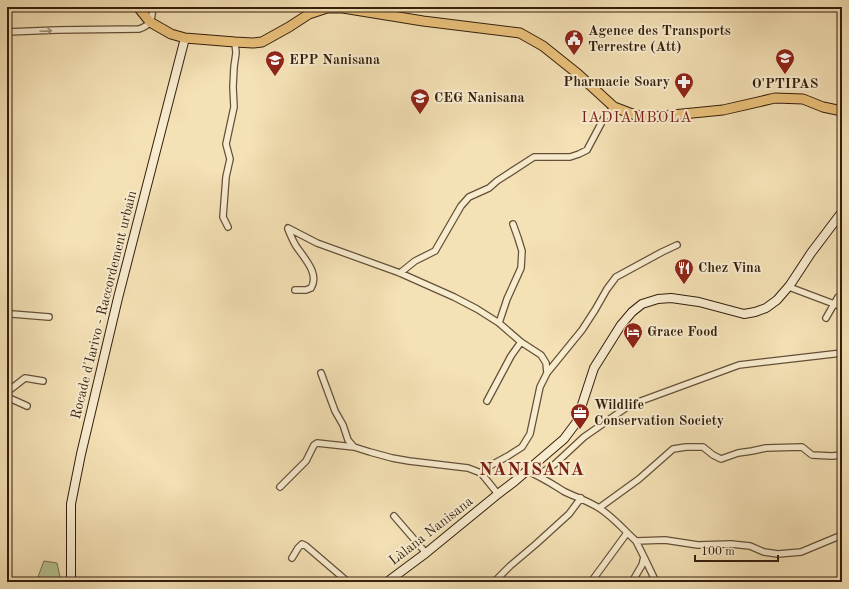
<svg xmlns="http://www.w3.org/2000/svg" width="849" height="589" viewBox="0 0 849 589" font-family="'Old Standard TT',serif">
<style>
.green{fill:#b6c491;stroke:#757250}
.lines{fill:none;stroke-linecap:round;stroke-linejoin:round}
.street-casing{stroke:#645038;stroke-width:8}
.secondary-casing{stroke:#341f0e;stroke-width:10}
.primary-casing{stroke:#341f0e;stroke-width:11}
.street{stroke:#f8eccf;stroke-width:5.5}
.secondary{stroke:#f8eccf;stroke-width:8}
.primary{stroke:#eac07a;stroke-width:9}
.oneway{stroke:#a09078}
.labels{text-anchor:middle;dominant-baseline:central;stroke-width:4;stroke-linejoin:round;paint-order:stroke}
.poi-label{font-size:14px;font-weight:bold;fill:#341f0e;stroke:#f8eccf;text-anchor:start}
.street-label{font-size:14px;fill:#341f0e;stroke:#f8eccf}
.neighbourhood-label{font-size:15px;letter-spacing:1px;fill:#7a1f14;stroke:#f8eccf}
.district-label{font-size:18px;font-weight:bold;letter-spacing:1px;fill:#7a1f14;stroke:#f8eccf}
</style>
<rect width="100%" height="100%" fill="#f4e1b5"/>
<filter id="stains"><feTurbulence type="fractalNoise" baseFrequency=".005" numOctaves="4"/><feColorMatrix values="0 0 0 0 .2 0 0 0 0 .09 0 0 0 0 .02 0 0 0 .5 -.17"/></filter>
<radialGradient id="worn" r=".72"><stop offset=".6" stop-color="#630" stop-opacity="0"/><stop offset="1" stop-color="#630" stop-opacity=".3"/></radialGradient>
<path class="green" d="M 44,561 L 57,563 L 61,582 L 36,582 Z"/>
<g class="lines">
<defs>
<path id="street" d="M 7,32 L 57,30 L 139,29 C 153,24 151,20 153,7
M 228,227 L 223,217 L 226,177 L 230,159 L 226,144 L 234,107 L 233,87 L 234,67 L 236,53 L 235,42
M 288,228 L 317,243 L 400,273 L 454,297 L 477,309 L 499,323 L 521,342 L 541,355 L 546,363 L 547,373 L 540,387 L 530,434 L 522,447 L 508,456 L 486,468 L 481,473
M 288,229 C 290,234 293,241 296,246 C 304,258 320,274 311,288 L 306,290 L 295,290
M 400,273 L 415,261 L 435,251 L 461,206 L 469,197 L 489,188 L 497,181 L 534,157 L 570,157 L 579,154 L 587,150 L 604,118 L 614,107
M 789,287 L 842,307
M 7,312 L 12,314 L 49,317
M 826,318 L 838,297 L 842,295
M 499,323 L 507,299 L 521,268 L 522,251 L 518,238 L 513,224
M 321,373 L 335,411 L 343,425 L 348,440 L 354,447 L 370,452 L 392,458 L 409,461 L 468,468 L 481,473 L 498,494
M 547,373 L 582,330 L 595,310 L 607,289 L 616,277 L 662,252 L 677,245
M 7,392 L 25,378 L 43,381
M 7,397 L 27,406
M 487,401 L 511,356 L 521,342
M 527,471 C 542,477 552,484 565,492 C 576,497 588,501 599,508 C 613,517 624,530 636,541 L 665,540 L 698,545 L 731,544 L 750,546 L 764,552 L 778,554 L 801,552 L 842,535
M 538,475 L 555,464 L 584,437 L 630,405 L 739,365 L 842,353
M 280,487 L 306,461 L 314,445 L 317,443 L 354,447
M 599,508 L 639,479 L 673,449 L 686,447 L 703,447 L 713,455 L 721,459 L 738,453 L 752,451 L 766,448 L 802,447 L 812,455 L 832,456 L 842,455
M 394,516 L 426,553
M 644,557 L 656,582
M 292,558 L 298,548 L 302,544 L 306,546 L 348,582
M 494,582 L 510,566 L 536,544 L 569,514 L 581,498
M 591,582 L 627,533
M 632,582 L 642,565 L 644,557 L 636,541
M 836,582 L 842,578"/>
<path id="secondary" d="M 71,582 L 71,504 L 81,454 L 118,298 L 185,38
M 387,582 L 426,553 L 498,494 L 515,481 L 564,439 L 576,423 L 594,368 L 621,325 L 632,312 L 642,304 L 658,299 L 671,298 L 699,302 L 744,314 L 755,312 L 766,308 L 777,300 L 790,285 L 811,253 L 842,212"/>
<path id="primary" d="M 138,7 L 150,22 L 171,34 L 185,38 L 235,42 L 253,43 L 262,42 L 289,27 L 309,14 L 327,8 L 343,8 L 423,21 L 520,33 L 543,46 L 578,74 L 614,107 L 635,115 L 652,117 L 723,110 L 775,98 L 803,99 L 823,107 L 842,111"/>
</defs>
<use href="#street" class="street-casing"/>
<use href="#secondary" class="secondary-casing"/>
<use href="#primary" class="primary-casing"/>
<use href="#street" class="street"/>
<use href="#secondary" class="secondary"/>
<use href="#primary" class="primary"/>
</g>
<defs><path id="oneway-shaft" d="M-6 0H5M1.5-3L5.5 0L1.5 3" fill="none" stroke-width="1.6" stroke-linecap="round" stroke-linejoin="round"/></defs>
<use class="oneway" href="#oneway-shaft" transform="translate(46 31) rotate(-2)"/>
<defs>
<symbol id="civic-pin" viewBox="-11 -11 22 30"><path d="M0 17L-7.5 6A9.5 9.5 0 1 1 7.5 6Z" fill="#8f2418" stroke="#f8eccf"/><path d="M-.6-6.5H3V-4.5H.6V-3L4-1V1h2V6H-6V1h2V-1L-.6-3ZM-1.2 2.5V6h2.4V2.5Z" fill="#fff"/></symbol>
<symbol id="school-pin" viewBox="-11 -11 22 30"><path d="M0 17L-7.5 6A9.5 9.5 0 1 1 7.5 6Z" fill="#8f2418" stroke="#f8eccf"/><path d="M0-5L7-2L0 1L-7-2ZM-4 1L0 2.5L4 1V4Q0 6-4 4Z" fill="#fff"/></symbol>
<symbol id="pharmacy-pin" viewBox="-11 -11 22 30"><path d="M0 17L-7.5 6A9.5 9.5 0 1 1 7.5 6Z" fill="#8f2418" stroke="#f8eccf"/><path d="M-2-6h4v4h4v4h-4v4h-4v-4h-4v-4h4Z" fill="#fff"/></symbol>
<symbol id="restaurant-pin" viewBox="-11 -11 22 30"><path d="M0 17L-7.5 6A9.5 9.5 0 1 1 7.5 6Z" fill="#8f2418" stroke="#f8eccf"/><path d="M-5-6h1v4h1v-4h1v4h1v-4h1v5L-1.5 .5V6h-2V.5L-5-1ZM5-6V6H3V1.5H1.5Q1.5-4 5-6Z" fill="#fff"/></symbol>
<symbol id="hotel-pin" viewBox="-11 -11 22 30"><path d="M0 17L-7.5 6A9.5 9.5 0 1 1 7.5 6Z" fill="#8f2418" stroke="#f8eccf"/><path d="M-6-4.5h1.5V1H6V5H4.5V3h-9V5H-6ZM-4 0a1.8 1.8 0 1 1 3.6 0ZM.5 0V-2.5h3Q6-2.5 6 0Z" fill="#fff"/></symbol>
<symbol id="office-pin" viewBox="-11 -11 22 30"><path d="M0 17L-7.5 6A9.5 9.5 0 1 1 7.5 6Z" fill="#8f2418" stroke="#f8eccf"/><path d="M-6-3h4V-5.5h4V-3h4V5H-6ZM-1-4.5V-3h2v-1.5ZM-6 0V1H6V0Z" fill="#fff"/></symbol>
</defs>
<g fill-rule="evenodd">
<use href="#civic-pin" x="563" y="28" width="22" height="30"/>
<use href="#school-pin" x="774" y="47" width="22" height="30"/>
<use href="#school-pin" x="264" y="49" width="22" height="30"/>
<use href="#pharmacy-pin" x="673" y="71" width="22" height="30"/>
<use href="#school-pin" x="409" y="87" width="22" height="30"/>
<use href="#restaurant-pin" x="673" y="257" width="22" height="30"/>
<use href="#hotel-pin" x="622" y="321" width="22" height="30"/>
<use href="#office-pin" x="569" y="402" width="22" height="30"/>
</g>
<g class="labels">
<g class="poi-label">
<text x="588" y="31">Agence des Transports<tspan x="588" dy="16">Terrestre (Att)</tspan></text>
<text x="289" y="60">EPP Nanisana</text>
<text x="670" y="82" text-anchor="end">Pharmacie Soary</text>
<text x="785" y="84" text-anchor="middle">O'PTIPAS</text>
<text x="434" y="98">CEG Nanisana</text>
<text x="698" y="268">Chez Vina</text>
<text x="647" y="332">Grace Food</text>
<text x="594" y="405">Wildlife<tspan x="594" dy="16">Conservation Society</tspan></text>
</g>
<g class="street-label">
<text transform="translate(104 305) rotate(-76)">Rocade d'Iarivo - Raccordement urbain</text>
<text transform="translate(431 531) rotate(-38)">Làlana Nanisana</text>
</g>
<g class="neighbourhood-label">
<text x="637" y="118">IADIAMBOLA</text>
</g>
<g class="district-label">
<text x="532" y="470">NANISANA</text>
</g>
</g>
<rect width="849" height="589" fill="none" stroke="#f4e1b5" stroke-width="24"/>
<rect x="8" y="8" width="833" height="573" fill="none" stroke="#341f0e" stroke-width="2"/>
<rect x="12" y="12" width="825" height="565" fill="none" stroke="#341f0e"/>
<path d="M695 555v6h83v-6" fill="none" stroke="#341f0e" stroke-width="2"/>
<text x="701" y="555" font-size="12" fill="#341f0e" stroke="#f8eccf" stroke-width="3" paint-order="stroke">100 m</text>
<rect width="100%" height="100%" filter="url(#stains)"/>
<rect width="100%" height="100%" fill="url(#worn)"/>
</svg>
